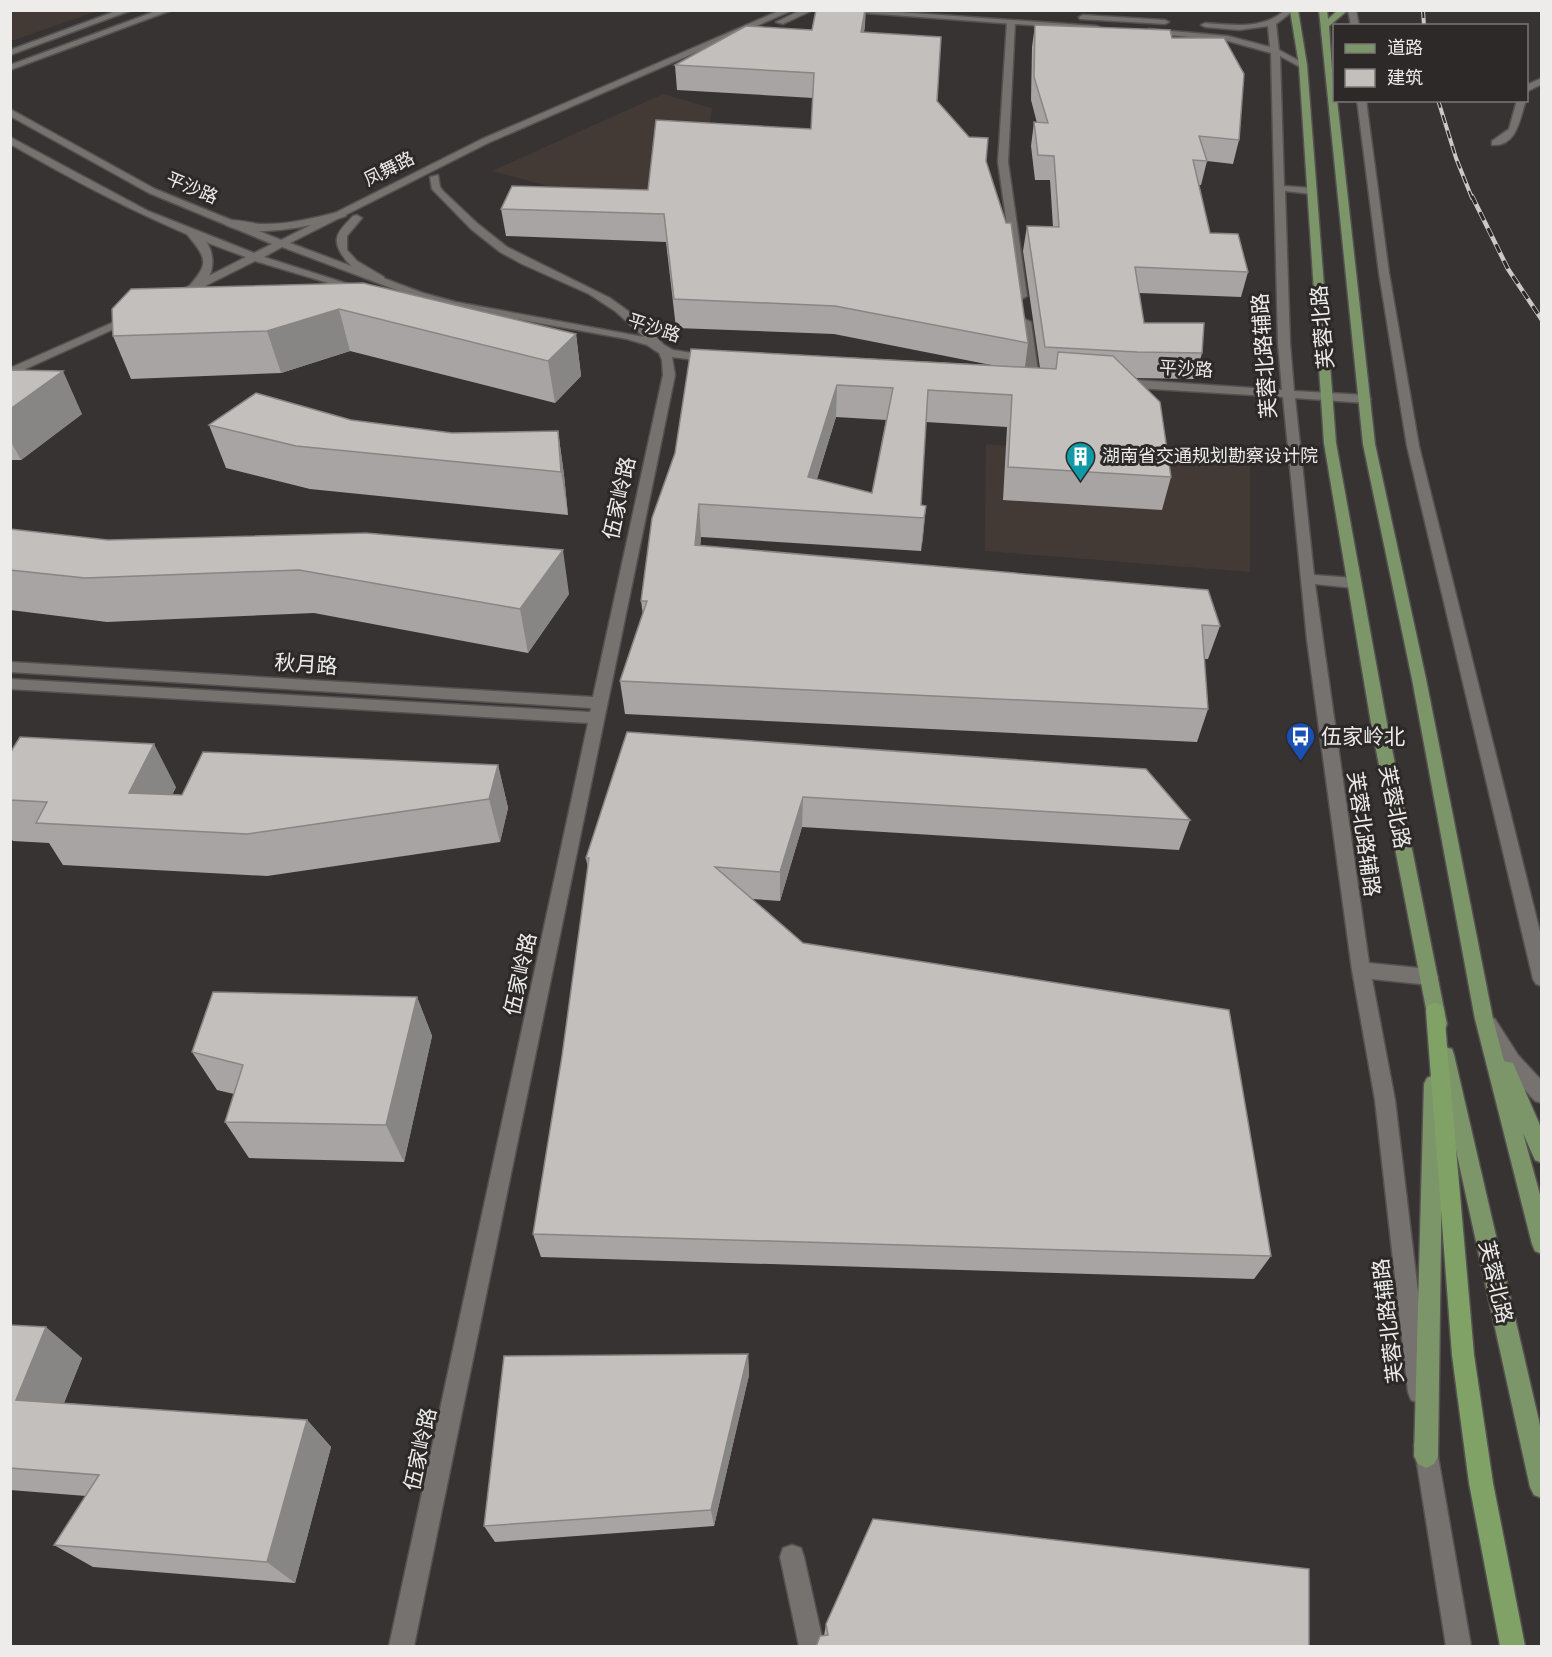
<svg xmlns="http://www.w3.org/2000/svg" width="1552" height="1657" viewBox="0 0 1552 1657" font-family="Figtree,'Noto Sans SC',sans-serif">
<style>
.built{fill:#433a36}
.lines{fill:none;stroke-linecap:round;stroke-linejoin:round}
.minor-casing{stroke:#545150;stroke-width:3}
.tertiary-casing{stroke:#545150;stroke-width:3}
.secondary-casing{stroke:#545150;stroke-width:3}
.primary-casing{stroke:#545150;stroke-width:3}
.trunk-casing{stroke:#545150;stroke-width:3}
.minor{fill:#757270;fill-rule:evenodd}
.tertiary{fill:#757270;fill-rule:evenodd}
.secondary{fill:#757270;fill-rule:evenodd}
.primary{fill:#7d9669;fill-rule:evenodd}
.trunk{fill:#80a266;fill-rule:evenodd}
.rail-far1-casing{stroke:#cbc9c8;stroke-width:4}
.rail-casing{stroke:#cbc9c8;stroke-width:4.5}
.rail-far1{stroke:#2c2928;stroke-width:2;stroke-dasharray:8;stroke-linecap:butt}
.rail{stroke:#2c2928;stroke-width:3;stroke-dasharray:9;stroke-linecap:butt}
.wall{fill:#a7a4a3;fill-rule:evenodd}
.shaded-wall{fill:#888684}
.building{fill:#c2bfbd;stroke:#888684;stroke-width:1.5;fill-rule:evenodd}
.labels{text-anchor:middle;dominant-baseline:central;stroke-width:6;stroke-linejoin:round;paint-order:stroke}
.far-street-label{font-size:18px;fill:#eeeceb;stroke:#2c2928}
.far-poi-label{font-size:18px;fill:#eeeceb;stroke:#2c2928;text-anchor:start}
.street-label{font-size:21px;fill:#eeeceb;stroke:#2c2928}
.poi-label{font-size:21px;fill:#eeeceb;stroke:#2c2928;text-anchor:start}
</style>
<rect width="100%" height="100%" fill="#363332"/>
<path class="built" d="M 11,10 L 98,10 L 98,11 L 11,41 Z
M 663,94 L 712,108 L 703,165 L 636,210 L 492,171 Z
M 986,444 L 1250,464 L 1250,572 L 985,551 Z"/>
<g class="lines">
<defs>
<path id="minor" d="M 1011,20 L 1015,22 L 1008,162 L 1027,296 L 1022,299 L 1017,296 L 998,162 L 1007,22 Z
M 1542,78 L 1542,84 L 1526,92 L 1526,85 Z
M 1517,100 L 1526,100 C 1520,118 1517,147 1492,145 L 1492,141 L 1509,129 Z
M 1025,319 L 1031,322 L 1040,386 L 1034,390 L 1028,386 L 1019,322 Z
M 792,1545 L 801,1548 L 804,1557 L 824,1646 L 799,1646 L 780,1557 L 783,1548 Z"/>
<path id="tertiary" d="M 781,10 L 793,10 L 488,143 L 290,243 L 423,293 L 456,302 L 644,337 L 615,311 L 589,294 L 522,264 L 500,252 L 471,229 L 432,189 L 430,177 L 438,175 L 440,187 L 443,191 L 478,224 L 507,247 L 610,298 L 635,316 L 664,345 L 673,350 L 711,356 L 717,359 L 711,362 L 672,357 L 675,375 L 414,1646 L 389,1646 L 588,723 L 10,689 L 10,679 L 590,712 L 591,708 L 10,672 L 10,662 L 593,697 L 663,375 L 662,360 L 659,353 L 647,345 L 627,339 L 450,307 L 415,297 L 282,247 L 264,257 L 364,289 L 363,291 L 355,291 L 255,261 L 189,294 L 181,294 L 181,290 L 246,257 C 163,228 87,188 10,144 L 10,137 L 148,211 L 254,253 L 272,244 L 149,193 L 10,116 L 10,109 L 155,189 L 281,240 L 482,139 Z
M 801,10 L 813,10 L 783,24 L 776,22 Z
M 824,10 L 871,10 L 1097,26 L 1101,28 L 1097,30 Z
M 1285,10 L 1294,10 L 1276,24 L 1279,50 L 1307,65 L 1300,67 L 1280,56 L 1284,186 L 1311,188 L 1316,191 L 1311,194 L 1285,191 L 1290,343 L 1294,391 L 1365,395 L 1371,399 L 1365,403 L 1295,398 L 1314,575 L 1354,578 L 1361,583 L 1354,588 L 1315,584 L 1369,963 L 1429,969 L 1435,972 L 1438,977 L 1435,982 L 1429,985 L 1372,979 L 1395,1100 L 1430,1392 L 1427,1400 L 1419,1403 L 1411,1400 L 1408,1392 L 1375,1100 L 1352,970 L 1307,640 L 1283,397 L 1120,387 L 1114,383 L 1120,379 L 1282,390 L 1278,343 L 1271,53 L 1228,41 L 1149,33 L 1145,31 L 1149,29 L 1228,36 L 1270,47 L 1268,26 L 1239,30 L 1205,27 L 1201,25 L 1205,23 C 1231,25 1264,30 1285,10 Z
M 1348,10 L 1356,10 L 1359,26 L 1351,26 Z
M 1083,15 L 1165,20 L 1169,22 L 1165,24 L 1080,19 L 1079,17 Z
M 1357,100 L 1366,100 L 1389,273 L 1419,446 L 1542,940 L 1542,986 L 1536,984 L 1533,979 L 1407,446 L 1379,273 Z
M 132,314 L 138,317 L 136,319 L 10,376 L 10,368 Z
M 1488,1017 L 1495,1019 L 1518,1055 L 1542,1081 L 1542,1103 L 1535,1101 L 1504,1067 L 1481,1031 L 1479,1025 L 1481,1019 Z
M 1425,1434 L 1433,1437 L 1436,1445 L 1471,1646 L 1446,1646 L 1414,1445 L 1417,1437 Z"/>
<path id="secondary" d="M 119,10 L 132,10 L 10,55 L 10,50 Z
M 159,10 L 172,10 L 10,70 L 10,65 Z
M 342,211 L 346,212 L 346,216 C 318,225 247,241 223,223 C 231,217 249,223 259,224 C 288,225 314,218 342,211 Z
M 357,215 L 362,218 L 347,236 L 347,250 L 357,261 L 384,277 L 384,281 C 367,284 334,256 337,238 C 338,230 348,222 353,216 Z
M 191,230 C 219,240 220,283 191,293 L 186,290 C 209,263 209,261 186,233 Z"/>
<path id="primary" d="M 1290,10 L 1298,10 L 1307,65 L 1336,443 L 1388,729 L 1447,1024 L 1445,1030 L 1438,1032 L 1431,1030 L 1429,1024 L 1372,729 L 1324,443 L 1299,65 Z
M 1319,10 L 1327,10 L 1328,19 L 1338,10 L 1348,10 L 1329,26 L 1334,100 L 1337,100 L 1375,444 L 1426,679 L 1493,1019 L 1504,1061 L 1513,1063 L 1542,1130 L 1542,1163 L 1535,1160 L 1523,1133 L 1542,1202 L 1542,1254 L 1535,1251 L 1532,1244 L 1475,1019 L 1412,679 L 1363,444 Z
M 1445,1047 L 1452,1049 L 1454,1055 L 1542,1434 L 1542,1498 L 1534,1495 L 1530,1487 L 1443,1091 L 1438,1456 L 1434,1464 L 1426,1468 L 1418,1464 L 1414,1456 L 1424,1084 L 1427,1078 L 1434,1075 L 1441,1078 L 1436,1055 L 1438,1049 Z"/>
<path id="trunk" d="M 1435,1003 L 1442,1005 L 1444,1011 L 1474,1355 L 1493,1483 L 1525,1646 L 1500,1646 L 1469,1483 L 1452,1355 L 1426,1011 L 1428,1005 Z"/>
</defs>
<use href="#minor" class="minor-casing"/>
<use href="#tertiary" class="tertiary-casing"/>
<use href="#secondary" class="secondary-casing"/>
<use href="#primary" class="primary-casing"/>
<use href="#trunk" class="trunk-casing"/>
<use href="#minor" class="minor"/>
<use href="#tertiary" class="tertiary"/>
<use href="#secondary" class="secondary"/>
<use href="#primary" class="primary"/>
<use href="#trunk" class="trunk"/>
<defs>
<path id="rail-far1" d="M 1423,10 L 1424,26
M 1438,100 L 1456,158 L 1472,198"/>
<path id="rail" d="M 1472,196 L 1508,269 L 1542,320"/>
</defs>
<use href="#rail-far1" class="rail-far1-casing"/>
<use href="#rail" class="rail-casing"/>
<use href="#rail-far1" class="rail-far1"/>
<use href="#rail" class="rail"/>
</g>
<path class="wall" d="M 865,25 L 864,32 L 937,101 L 986,161 L 1028,343 L 1025,367 L 1040,368 L 1023,251 L 1027,226 L 1053,227 L 1050,180 L 1035,180 L 1031,146 L 1034,122 L 1037,123 L 1031,100 L 1032,47 L 1035,25 L 1172,38 L 1239,140 L 1233,164 L 1207,161 L 1201,185 L 1198,185 L 1210,233 L 1248,272 L 1241,297 L 1139,293 L 1144,323 L 1202,353 L 1195,379 L 1136,378 L 1171,477 L 1162,510 L 1003,500 L 1007,427 L 926,422 L 921,505 L 926,506 L 921,551 L 701,537 L 700,546 L 1220,626 L 1208,659 L 1204,659 L 1208,709 L 1197,742 L 625,714 L 620,681 L 643,615 L 641,601 L 675,453 L 691,349 L 991,365 L 834,334 L 676,328 L 666,242 L 506,236 L 501,209 L 648,190 L 811,129 L 813,98 L 677,90 L 675,65 L 812,30 ZM 836,417 L 886,420 L 872,493 L 817,479 Z
M 363,283 L 576,334 L 581,376 L 555,403 L 350,351 L 281,373 L 131,379 L 113,336 Z
M 10,370 L 82,414 L 21,460 L 10,460 Z
M 351,420 L 452,433 L 558,431 L 564,475 L 568,515 L 310,489 L 226,468 L 209,425 Z
M 10,529 L 569,594 L 528,653 L 314,613 L 107,622 L 10,610 Z
M 627,732 L 1190,820 L 1179,850 L 802,827 L 780,901 L 752,899 L 803,943 L 1271,1256 L 1254,1279 L 541,1257 L 533,1234 L 562,1056 L 588,869 L 586,858 Z
M 10,753 L 176,787 L 172,795 L 182,795 L 498,765 L 508,808 L 500,842 L 267,876 L 63,865 L 49,843 L 13,841 L 10,838 Z
M 417,997 L 432,1036 L 404,1162 L 249,1158 L 225,1122 L 234,1094 L 217,1090 L 192,1052 Z
M 10,1325 L 82,1358 L 64,1403 L 307,1420 L 331,1447 L 295,1583 L 93,1567 L 54,1545 L 86,1496 L 10,1490 Z
M 748,1354 L 749,1375 L 714,1526 L 495,1542 L 484,1526 Z
M 1309,1569 L 824,1636 L 826,1624 Z"/>
<path class="shaded-wall" d="M 865,10 L 866,10 L 865,25 L 860,57 L 861,32 Z
M 339,309 L 350,351 L 281,373 L 267,331 Z
M 576,334 L 581,376 L 555,403 L 548,361 Z
M 63,371 L 82,414 L 21,460 L 10,440 L 10,409 Z
M 837,385 L 836,417 L 807,510 L 808,477 Z
M 558,431 L 564,475 L 568,515 L 561,472 Z
M 699,504 L 701,537 L 697,578 L 695,545 Z
M 926,506 L 923,539 L 921,551 L 924,518 Z
M 563,550 L 569,594 L 528,653 L 520,609 Z
M 154,744 L 176,787 L 156,829 L 129,793 Z
M 498,765 L 508,808 L 500,842 L 489,799 Z
M 803,797 L 802,827 L 780,901 L 780,872 Z
M 417,997 L 432,1036 L 404,1162 L 386,1125 Z
M 46,1327 L 82,1358 L 54,1427 L 16,1400 Z
M 748,1354 L 749,1375 L 714,1526 L 711,1510 Z
M 307,1420 L 331,1447 L 295,1583 L 267,1562 Z"/>
<path class="building" d="M 816,10 L 865,10 L 861,32 L 941,37 L 937,101 L 969,137 L 988,138 L 986,161 L 1006,223 L 1011,223 L 1028,343 L 835,306 L 674,299 L 664,214 L 501,209 L 512,186 L 648,190 L 656,120 L 811,129 L 814,73 L 675,65 L 746,26 L 812,30 Z
M 1035,25 L 1170,30 L 1172,38 L 1224,38 L 1244,74 L 1239,140 L 1199,136 L 1207,161 L 1193,160 L 1210,233 L 1238,234 L 1248,272 L 1135,267 L 1144,323 L 1204,323 L 1202,353 L 1137,352 L 1045,347 L 1027,226 L 1059,227 L 1054,156 L 1038,155 L 1034,122 L 1048,123 L 1034,77 Z
M 363,283 L 576,334 L 548,361 L 339,309 L 267,331 L 113,336 L 112,309 L 131,289 Z
M 691,349 L 1056,369 L 1058,352 L 1113,356 L 1160,402 L 1171,477 L 1008,467 L 1012,395 L 928,390 L 921,505 L 926,506 L 924,518 L 699,504 L 695,545 L 1208,590 L 1220,626 L 1202,625 L 1208,709 L 620,681 L 647,601 L 641,601 L 652,518 L 675,453 ZM 837,385 L 893,388 L 872,493 L 808,477 Z
M 10,370 L 63,371 L 10,409 Z
M 256,393 L 351,420 L 452,433 L 558,431 L 561,472 L 296,446 L 209,425 Z
M 10,529 L 108,540 L 366,533 L 563,550 L 520,609 L 299,570 L 85,578 L 10,570 Z
M 627,732 L 1146,769 L 1190,820 L 803,797 L 780,872 L 715,867 L 803,943 L 1229,1010 L 1271,1256 L 533,1234 L 562,1056 L 589,858 L 586,858 Z
M 20,737 L 154,744 L 129,793 L 182,795 L 203,752 L 498,765 L 489,799 L 247,834 L 36,823 L 47,802 L 10,800 L 10,753 Z
M 213,992 L 417,997 L 386,1125 L 225,1122 L 243,1065 L 192,1052 Z
M 10,1325 L 46,1327 L 16,1400 L 307,1420 L 267,1562 L 54,1545 L 99,1475 L 10,1468 Z
M 748,1354 L 711,1510 L 484,1526 L 504,1356 Z
M 873,1519 L 1309,1569 L 1309,1647 L 816,1647 L 820,1636 L 828,1635 L 826,1624 Z"/>
<defs>
<symbol id="building-pin" viewBox="-11 -11 22 30"><path d="M0 17L-7.5 6A9.5 9.5 0 1 1 7.5 6Z" fill="#0f9aa8" stroke="#2c2928"/><path d="M-4-6H4V6H1V3H-1V6H-4ZM-2.5-4.3h1.7v1.8h-1.7ZM.8-4.3h1.7v1.8H.8ZM-2.5-1h1.7V.8h-1.7ZM.8-1h1.7V.8H.8Z" fill="#fff"/></symbol>
<symbol id="bus-pin" viewBox="-11 -11 22 30"><path d="M0 17L-7.5 6A9.5 9.5 0 1 1 7.5 6Z" fill="#1a4fb4" stroke="#2c2928"/><path d="M-5-6H5V4H4V6H2V4H-2V6H-4V4H-5ZM-3.5-4V0h7V-4ZM-3.5 1.2v1.5H-2V1.2ZM2 1.2v1.5H3.5V1.2Z" fill="#fff"/></symbol>
</defs>
<g fill-rule="evenodd">
<use href="#building-pin" x="1064" y="440" width="33" height="45"/>
<use href="#bus-pin" x="1284" y="720" width="33" height="45"/>
</g>
<g class="labels">
<g class="far-street-label">
<text transform="translate(389 169) rotate(-27)">凤舞路</text>
<text transform="translate(192 188) rotate(23)">平沙路</text>
<text transform="translate(654 328) rotate(18)">平沙路</text>
<text transform="translate(1186 369) rotate(3)">平沙路</text>
</g>
<g class="far-poi-label">
<text x="1102" y="456">湖南省交通规划勘察设计院</text>
</g>
<g class="street-label">
<text transform="translate(1322 327) rotate(-95)">芙蓉北路</text>
<text transform="translate(1264 356) rotate(-94)">芙蓉北路辅路</text>
<text transform="translate(619 498) rotate(-78)">伍家岭路</text>
<text transform="translate(306 664) rotate(4)">秋月路</text>
<text transform="translate(1395 807) rotate(79)">芙蓉北路</text>
<text transform="translate(1364 834) rotate(82)">芙蓉北路辅路</text>
<text transform="translate(520 974) rotate(-78)">伍家岭路</text>
<text transform="translate(1496 1282) rotate(77)">芙蓉北路</text>
<text transform="translate(1388 1321) rotate(-97)">芙蓉北路辅路</text>
<text transform="translate(420 1449) rotate(-78)">伍家岭路</text>
</g>
<g class="poi-label">
<text x="1321" y="736">伍家岭北</text>
</g>
</g>
<rect width="1552" height="1657" fill="none" stroke="#eeeceb" stroke-width="24"/>
<rect x="1333" y="24" width="195" height="78" fill="#2c2928" stroke="#7a7776" stroke-width="1.5"/>
<rect x="1345" y="44" width="30" height="9" fill="#7d9669" stroke="#7a7776" stroke-width="1.5"/>
<text x="1387" y="54" font-size="18" fill="#eeeceb">道路</text>
<rect x="1345" y="69" width="30" height="18" fill="#c2bfbd" stroke="#7a7776" stroke-width="1.5"/>
<text x="1387" y="84" font-size="18" fill="#eeeceb">建筑</text>
</svg>
